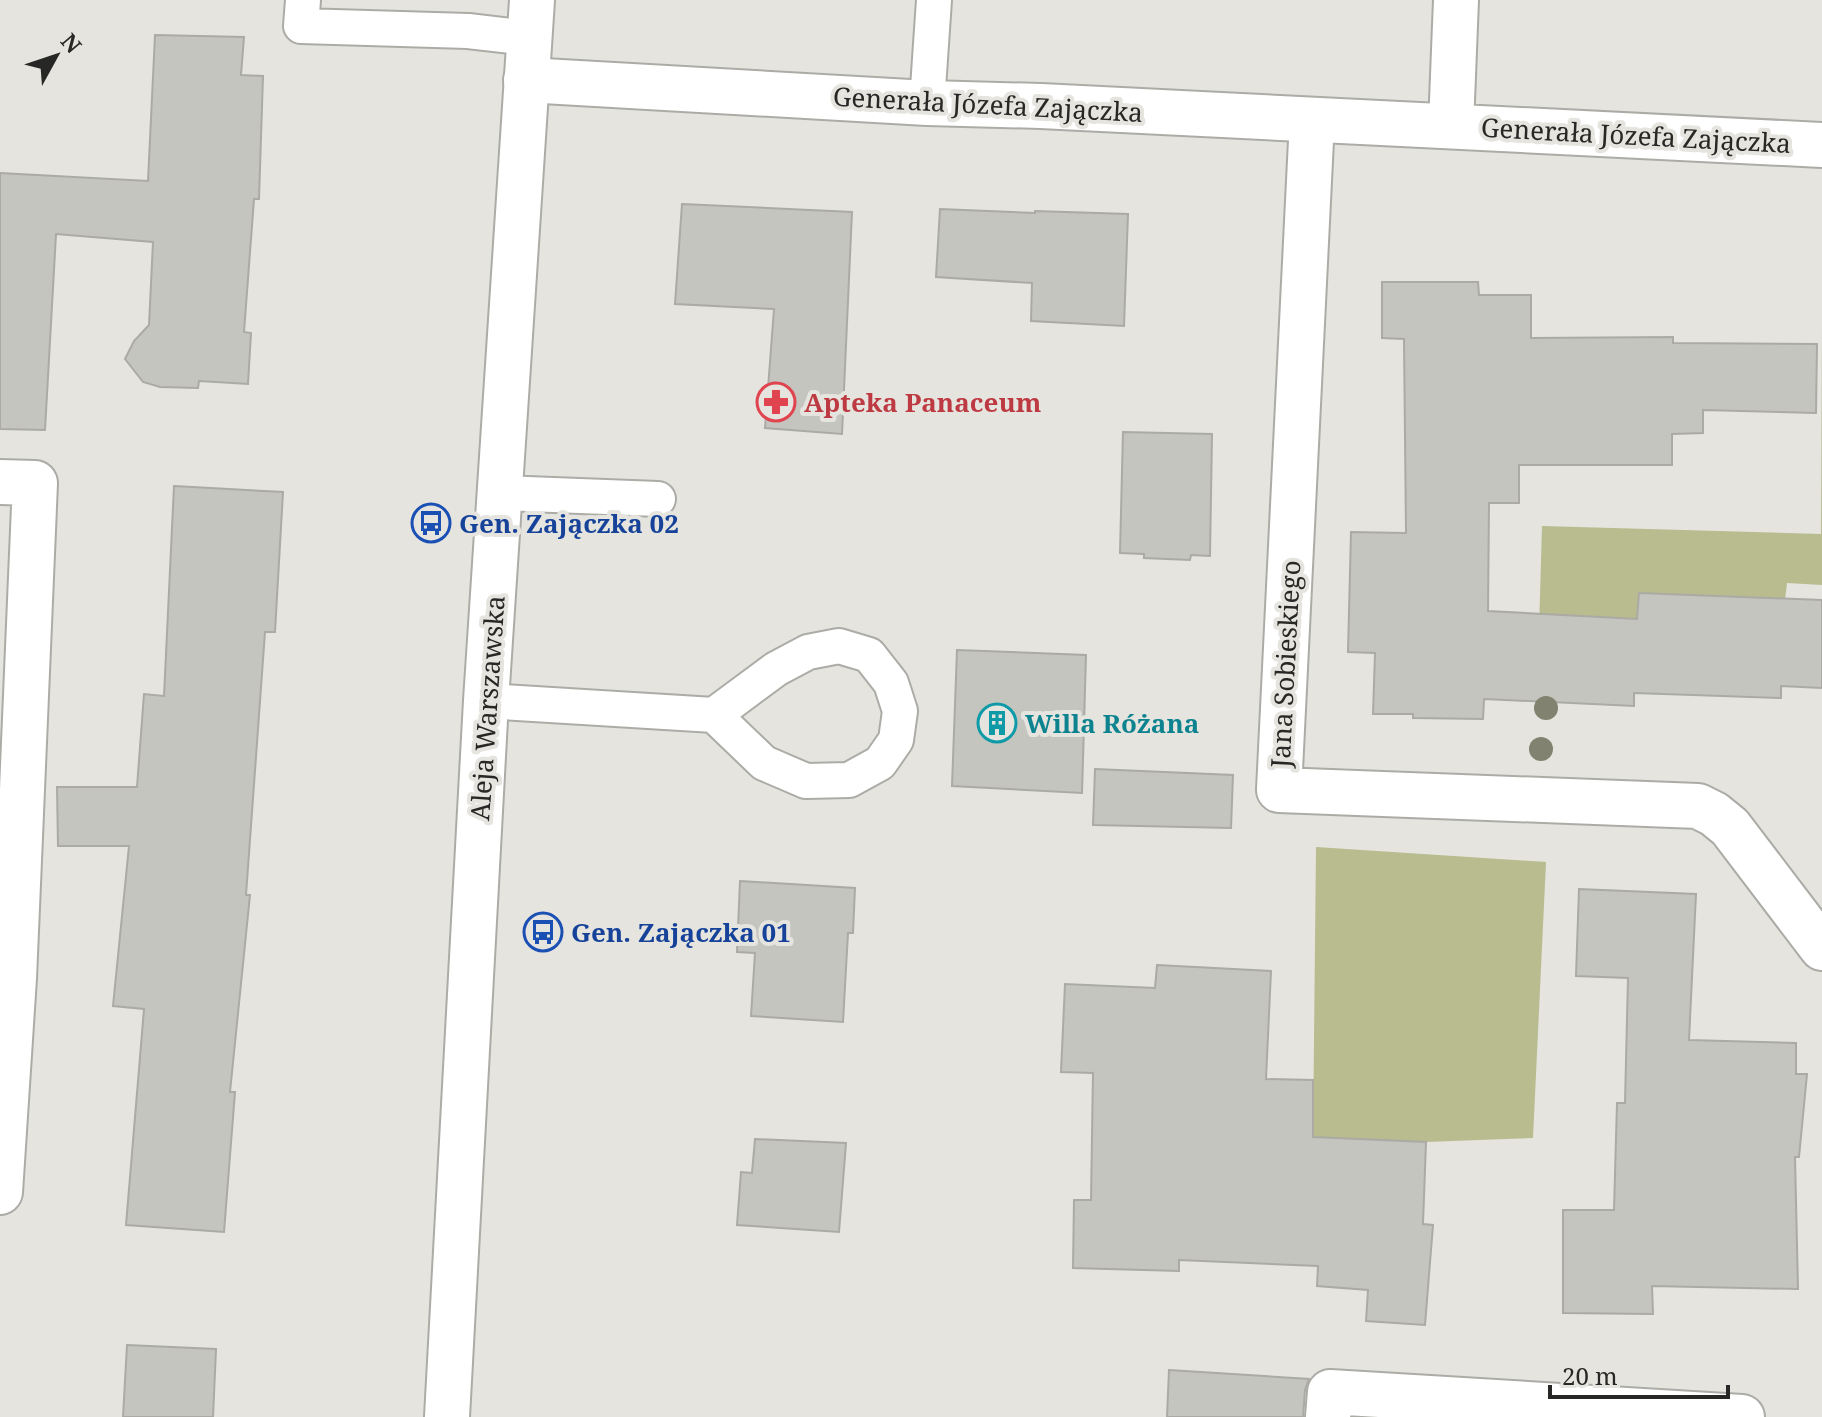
<svg xmlns="http://www.w3.org/2000/svg" width="1822" height="1417" viewBox="0 0 1822 1417" font-family="'Noto Serif',serif">
<style>
.green{fill:#b8bc8e}
.building{fill:#c5c5bf;stroke:#abaaa5;stroke-width:2}
.lines{fill:none;stroke-linecap:round;stroke-linejoin:round}
.service-casing{stroke:#acaca7;stroke-width:38}
.minor-casing{stroke:#acaca7;stroke-width:48}
.tertiary-casing{stroke:#acaca7;stroke-width:48}
.service{stroke:#fff;stroke-width:34}
.minor{stroke:#fff;stroke-width:44}
.tertiary{stroke:#fff;stroke-width:44}
.tree{fill:#81826f}
.labels{text-anchor:middle;dominant-baseline:central;stroke-width:8;stroke-linejoin:round;paint-order:stroke}
.street-label{font-size:26px;fill:#272725;stroke:#e5e4df}
.health-label{font-size:26px;font-weight:bold;fill:#be3a42;stroke:#e5e4df;text-anchor:start}
.transit-label{font-size:26px;font-weight:bold;fill:#164399;stroke:#e5e4df;text-anchor:start}
.culture-label{font-size:26px;font-weight:bold;fill:#0d838f;stroke:#e5e4df;text-anchor:start}
</style>
<rect width="100%" height="100%" fill="#e5e4df"/>
<path class="green" d="M 1822,328 L 1822,585 L 1787,583 L 1785,600 L 1639,593 L 1637,619 L 1537,701 L 1542,526 L 1821,534 Z
M 1316,847 L 1546,862 L 1533,1138 L 1426,1142 L 1313,1137 Z"/>
<path class="building" d="M 155,35 L 244,37 L 241,75 L 263,76 L 259,199 L 254,199 L 244,332 L 251,333 L 248,384 L 199,381 L 198,388 L 160,387 L 143,382 L 125,359 L 134,341 L 149,325 L 153,242 L 56,234 L 45,430 L 0,429 L 0,173 L 148,181 Z
M 682,204 L 852,212 L 842,434 L 765,428 L 774,309 L 675,304 Z
M 940,209 L 1035,213 L 1035,211 L 1128,214 L 1124,326 L 1031,321 L 1032,283 L 936,277 Z
M 1382,282 L 1478,282 L 1479,295 L 1531,295 L 1531,338 L 1673,337 L 1673,343 L 1817,344 L 1816,413 L 1703,410 L 1703,433 L 1672,434 L 1672,465 L 1519,465 L 1519,503 L 1489,503 L 1488,611 L 1637,619 L 1639,593 L 1822,600 L 1822,688 L 1781,686 L 1781,698 L 1634,693 L 1634,706 L 1484,699 L 1483,719 L 1413,718 L 1413,714 L 1373,714 L 1375,653 L 1348,652 L 1351,532 L 1406,533 L 1404,339 L 1382,338 Z
M 1123,432 L 1212,434 L 1210,556 L 1191,555 L 1190,560 L 1144,558 L 1144,554 L 1120,553 Z
M 174,486 L 283,492 L 275,632 L 265,632 L 246,895 L 250,895 L 230,1092 L 235,1092 L 224,1232 L 126,1225 L 144,1009 L 113,1006 L 129,846 L 58,846 L 57,787 L 137,787 L 144,694 L 164,696 Z
M 957,650 L 1086,655 L 1082,793 L 952,786 Z
M 1095,769 L 1233,775 L 1231,828 L 1093,825 Z
M 740,881 L 855,888 L 853,933 L 848,933 L 843,1022 L 751,1016 L 755,953 L 737,952 Z
M 1579,889 L 1696,894 L 1689,1040 L 1796,1043 L 1796,1074 L 1807,1074 L 1799,1157 L 1795,1157 L 1798,1289 L 1652,1286 L 1653,1314 L 1563,1313 L 1563,1210 L 1614,1210 L 1617,1103 L 1625,1103 L 1628,978 L 1576,976 Z
M 1157,965 L 1271,971 L 1266,1079 L 1313,1080 L 1313,1137 L 1426,1142 L 1423,1224 L 1433,1225 L 1425,1325 L 1366,1321 L 1368,1290 L 1317,1286 L 1318,1266 L 1179,1260 L 1179,1271 L 1073,1268 L 1074,1200 L 1091,1200 L 1093,1073 L 1061,1072 L 1065,984 L 1155,988 Z
M 755,1139 L 846,1143 L 839,1232 L 737,1225 L 741,1172 L 752,1173 Z
M 127,1345 L 216,1349 L 213,1417 L 123,1417 Z
M 1169,1370 L 1309,1379 L 1305,1390 L 1303,1417 L 1167,1417 Z"/>
<g class="lines">
<defs>
<path id="service" d="M 303,0 L 301,26 L 468,31 L 529,38
M 927,103 L 934,0
M 502,493 L 658,499
M 486,701 L 714,715 L 776,669 L 808,652 L 839,646 L 869,655 L 891,683 L 900,711 L 896,740 L 880,763 L 849,780 L 806,781 L 764,763 L 714,715"/>
<path id="minor" d="M 526,80 L 927,103 L 1041,106 L 1822,145
M 1312,120 L 1279,790 L 1698,806 L 1714,814 L 1730,827 L 1822,948
M 1451,126 L 1456,0
M 0,482 L 35,483 L 14,978 L 0,1192
M 1328,1417 L 1330,1392 L 1742,1417"/>
<path id="tertiary" d="M 447,1417 L 486,701 L 532,0"/>
</defs>
<use href="#service" class="service-casing"/>
<use href="#minor" class="minor-casing"/>
<use href="#tertiary" class="tertiary-casing"/>
<use href="#service" class="service"/>
<use href="#minor" class="minor"/>
<use href="#tertiary" class="tertiary"/>
</g>
<g class="tree">
<circle cx="1546" cy="708" r="12"/>
<circle cx="1541" cy="749" r="12"/>
</g>
<defs>
<symbol id="pharmacy-ring" viewBox="-11 -11 22 22"><circle r="9.5" fill="#e5e4df" stroke="#e0444e" stroke-width="1.5"/><path d="M-2-6h4v4h4v4h-4v4h-4v-4h-4v-4h4Z" fill="#e0444e"/></symbol>
<symbol id="bus-ring" viewBox="-11 -11 22 22"><circle r="9.5" fill="#e5e4df" stroke="#1a4fb4" stroke-width="1.5"/><path d="M-5-6H5V4H4V6H2V4H-2V6H-4V4H-5ZM-3.5-4V0h7V-4ZM-3.5 1.2v1.5H-2V1.2ZM2 1.2v1.5H3.5V1.2Z" fill="#1a4fb4"/></symbol>
<symbol id="building-ring" viewBox="-11 -11 22 22"><circle r="9.5" fill="#e5e4df" stroke="#0f9aa8" stroke-width="1.5"/><path d="M-4-6H4V6H1V3H-1V6H-4ZM-2.5-4.3h1.7v1.8h-1.7ZM.8-4.3h1.7v1.8H.8ZM-2.5-1h1.7V.8h-1.7ZM.8-1h1.7V.8H.8Z" fill="#0f9aa8"/></symbol>
</defs>
<g fill-rule="evenodd">
<use href="#pharmacy-ring" x="754" y="380" width="44" height="44"/>
<use href="#bus-ring" x="409" y="501" width="44" height="44"/>
<use href="#building-ring" x="975" y="701" width="44" height="44"/>
<use href="#bus-ring" x="521" y="910" width="44" height="44"/>
</g>
<g class="labels">
<g class="street-label">
<text transform="translate(988 104) rotate(3)">Generała Józefa Zajączka</text>
<text transform="translate(1636 135) rotate(3)">Generała Józefa Zajączka</text>
<text transform="translate(1285 664) rotate(-87)">Jana Sobieskiego</text>
<text transform="translate(487 708) rotate(-86)">Aleja Warszawska</text>
</g>
<g class="health-label">
<text x="804" y="402">Apteka Panaceum</text>
</g>
<g class="transit-label">
<text x="459" y="523">Gen. Zajączka 02</text>
<text x="571" y="932">Gen. Zajączka 01</text>
</g>
<g class="culture-label">
<text x="1025" y="723">Willa Różana</text>
</g>
</g>
<g transform="translate(56 56) rotate(50)" stroke="#e5e4df" stroke-width="6" paint-order="stroke">
<path d="M0-6L14 30L0 20L-14 30Z" fill="#272725"/>
<text y="-12" font-size="22" font-weight="bold" text-anchor="middle" fill="#272725">N</text>
</g>
<path d="M1550 1385v12h178v-12" fill="none" stroke="#272725" stroke-width="4"/>
<text x="1562" y="1385" font-size="24" fill="#272725" stroke="#e5e4df" stroke-width="6" paint-order="stroke">20 m</text>
</svg>
